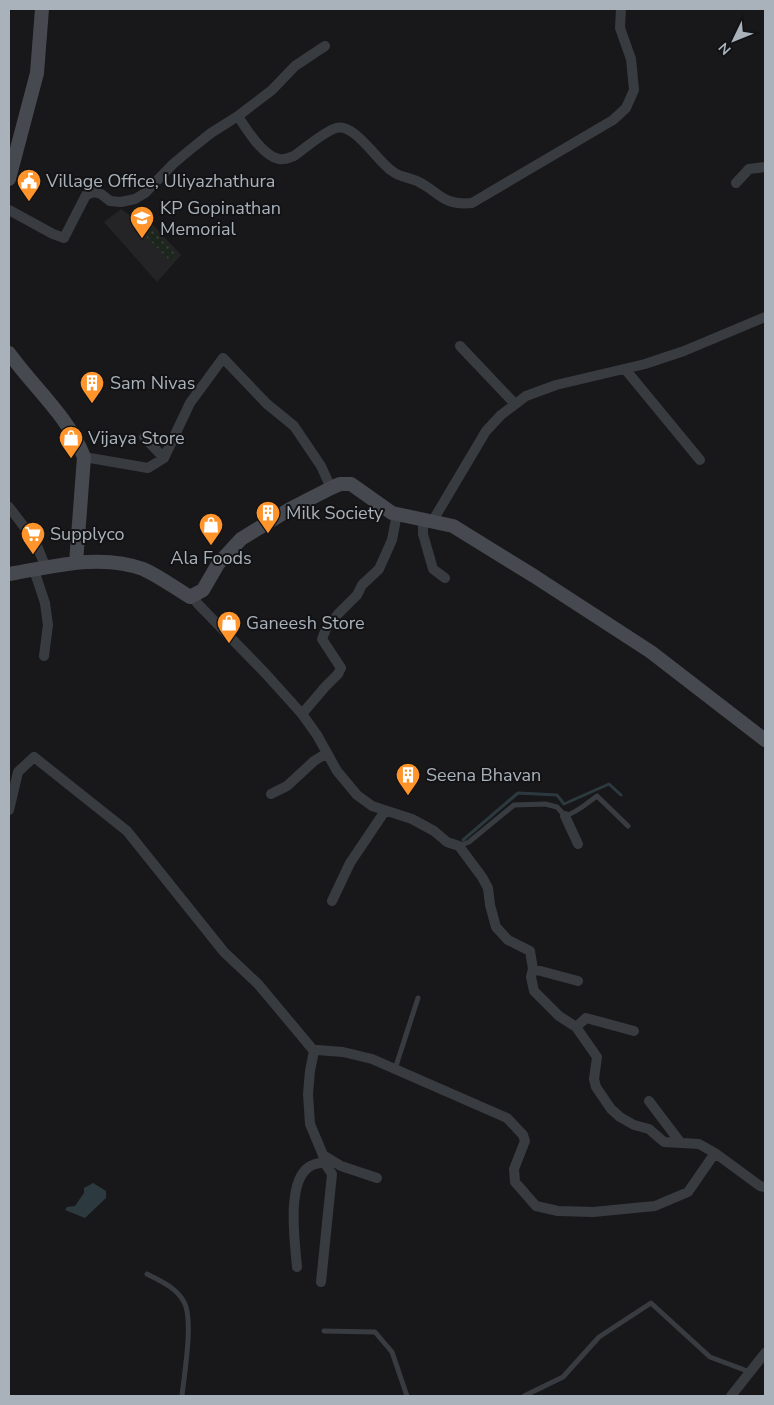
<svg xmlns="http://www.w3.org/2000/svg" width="774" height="1405" viewBox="0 0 774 1405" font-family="'Nunito Sans',sans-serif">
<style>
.built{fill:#242427}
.park{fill:url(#park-dots)}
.water{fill:#2c3a40}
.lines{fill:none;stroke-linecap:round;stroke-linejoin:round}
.stream{stroke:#2c3a40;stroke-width:3}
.service{stroke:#383b40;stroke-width:5}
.minor{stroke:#383b40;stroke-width:10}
.secondary{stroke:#464a50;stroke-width:14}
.labels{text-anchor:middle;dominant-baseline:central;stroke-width:4;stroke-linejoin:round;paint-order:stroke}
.poi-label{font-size:18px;fill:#a9b2bb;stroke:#131315;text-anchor:start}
</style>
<defs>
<pattern id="park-dots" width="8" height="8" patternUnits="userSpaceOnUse" patternTransform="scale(1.25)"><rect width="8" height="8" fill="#1d261d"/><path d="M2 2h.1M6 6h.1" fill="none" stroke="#3b433c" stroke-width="1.8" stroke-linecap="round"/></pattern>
</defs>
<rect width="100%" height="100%" fill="#18181a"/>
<path class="built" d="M 121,209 L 132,217 L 138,209 L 181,255 L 157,282 L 104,222 Z"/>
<path class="park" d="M 141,214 L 175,254 L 171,262 L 133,223 Z"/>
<path class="water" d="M 93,1183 L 106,1191 L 106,1198 L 85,1218 L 65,1210 L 67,1207 L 75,1206 L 84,1193 L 84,1188 Z"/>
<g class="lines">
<path class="stream" d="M 463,840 L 518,793 L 557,795 L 564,804 L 609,784 L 621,795"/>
<path class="service" d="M 459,846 L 469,842 L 514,805 L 545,804 L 557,807 L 565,816 C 578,812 587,803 597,796 L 628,826
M 395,1069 L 418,998
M 147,1274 C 161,1281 177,1288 184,1302 C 194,1320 184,1375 182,1396
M 324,1331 L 375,1332 L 392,1352 L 407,1396
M 524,1396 L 563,1377 L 599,1337 L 651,1303 L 710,1357 L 750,1372"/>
<path class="minor" d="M 238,116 C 246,129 263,156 279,159 C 284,160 289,158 294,156 C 304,149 325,131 336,128 C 355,123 377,161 392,171 C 399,177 408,177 417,181 C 440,192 442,206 472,203 L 613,120 L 626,108 L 634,90 L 631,59 L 620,28 L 621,9
M 736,183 L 749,169 L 765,167
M 9,210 L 53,234 L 64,238 L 86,195 L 94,192 L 101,194 L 110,201 L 121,202 L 135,199 L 145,193 L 173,164 L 191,149 L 211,133 L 238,116 L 272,90 L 295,66 L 325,46
M 460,346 L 515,404
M 625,369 L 700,460
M 84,457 L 148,468 L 164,458 L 144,437
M 164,458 L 190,403 L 223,358 L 267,404 L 294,426 L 321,466 L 331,488
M 9,507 L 35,541 L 46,568
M 423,520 L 423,534 L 433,569 L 445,578
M 432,522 L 486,431 L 501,415 L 526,396 L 556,385 L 645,364 L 684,351 L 765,317
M 34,570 L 45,603 L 48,625 L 44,656
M 194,594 L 197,603 L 265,673 L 302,714 L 317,735 L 337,771 L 357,795 L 372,806 L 412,819 L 434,831 L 447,842 L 459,846 L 482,877 L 488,888 L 490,905 L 496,927 L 508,940 L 530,951 L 533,969 L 531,977 L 534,991 L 559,1016 L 576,1027 L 597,1057 L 594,1079 L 596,1087 L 611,1109 L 620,1117 L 634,1125 L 649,1129 L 664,1142 L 699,1144 L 715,1153 L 760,1186 L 765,1187
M 302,714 L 325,687 L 338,674 L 341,668 L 322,639 L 326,629 L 338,614 L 357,595 L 362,585 L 379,569 L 392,540 L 397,514
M 271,794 L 287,786 L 314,761 L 327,753
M 9,810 L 18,772 L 34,757 L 127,831 L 224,952 L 258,984 L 314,1051
M 565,816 L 578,844
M 332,901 L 350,863 L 385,811
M 533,969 L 578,981
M 576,1027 L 586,1018 L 634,1031
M 649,1101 L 680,1142
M 323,1155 L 341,1166 L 377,1178
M 297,1267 C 295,1243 286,1182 309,1167 C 313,1164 319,1163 324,1162
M 321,1282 L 332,1174 L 324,1162 L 323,1155 L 310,1124 L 308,1094 L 310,1071 L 314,1051 L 317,1050 L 343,1052 L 372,1059 L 507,1118 L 523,1135 L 525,1141 L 514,1169 L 515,1182 L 536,1206 L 558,1211 L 593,1212 L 655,1206 L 688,1192 L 715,1153
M 731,1396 L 765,1353"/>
<path class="secondary" d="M 9,179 L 37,73 L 42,9
M 9,353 C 34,388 68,416 84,457 L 76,563
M 9,574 C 52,567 100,553 143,569 C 159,576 175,588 190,597 L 203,590 L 218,564 L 241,539 L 290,509 L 331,488 L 340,484 L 351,484 L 392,513 L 453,526 L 534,576 L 651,652 L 765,740"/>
</g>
<defs>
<symbol id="civic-pin" viewBox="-11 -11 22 30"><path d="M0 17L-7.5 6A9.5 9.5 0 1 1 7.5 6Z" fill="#ff942b" stroke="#131315"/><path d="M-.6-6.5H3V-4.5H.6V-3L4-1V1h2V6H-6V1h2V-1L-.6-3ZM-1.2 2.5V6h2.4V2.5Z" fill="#fff"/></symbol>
<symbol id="school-pin" viewBox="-11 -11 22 30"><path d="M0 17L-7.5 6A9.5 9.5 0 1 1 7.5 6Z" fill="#ff942b" stroke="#131315"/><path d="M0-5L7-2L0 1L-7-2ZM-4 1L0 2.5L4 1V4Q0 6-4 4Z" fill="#fff"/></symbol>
<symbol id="building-pin" viewBox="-11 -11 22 30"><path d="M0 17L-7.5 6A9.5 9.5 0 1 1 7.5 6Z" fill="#ff942b" stroke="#131315"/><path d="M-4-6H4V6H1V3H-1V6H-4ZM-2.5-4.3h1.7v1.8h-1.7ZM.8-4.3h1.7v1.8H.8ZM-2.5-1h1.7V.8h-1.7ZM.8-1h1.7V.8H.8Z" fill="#fff"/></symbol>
<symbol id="shop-pin" viewBox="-11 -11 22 30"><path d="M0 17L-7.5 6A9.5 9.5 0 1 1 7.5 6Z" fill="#ff942b" stroke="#131315"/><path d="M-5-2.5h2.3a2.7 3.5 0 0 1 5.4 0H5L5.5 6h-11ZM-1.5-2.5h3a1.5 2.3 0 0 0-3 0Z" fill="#fff"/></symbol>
<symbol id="supermarket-pin" viewBox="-11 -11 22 30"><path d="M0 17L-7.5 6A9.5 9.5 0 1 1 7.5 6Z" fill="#ff942b" stroke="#131315"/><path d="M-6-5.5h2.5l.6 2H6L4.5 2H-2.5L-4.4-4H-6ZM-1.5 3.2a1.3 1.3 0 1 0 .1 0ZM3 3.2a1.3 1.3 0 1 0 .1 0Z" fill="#fff"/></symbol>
</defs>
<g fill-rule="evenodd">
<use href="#civic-pin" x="15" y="167" width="28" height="38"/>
<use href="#school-pin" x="128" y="204" width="28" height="38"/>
<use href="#building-pin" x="78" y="369" width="28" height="38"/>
<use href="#shop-pin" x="57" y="424" width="28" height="38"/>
<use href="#building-pin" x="254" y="499" width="28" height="38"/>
<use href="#shop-pin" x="197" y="511" width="28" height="38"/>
<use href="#supermarket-pin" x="19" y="520" width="28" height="38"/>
<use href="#shop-pin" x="215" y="609" width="28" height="38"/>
<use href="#building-pin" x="394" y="761" width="28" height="38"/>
</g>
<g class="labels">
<g class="poi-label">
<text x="46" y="181">Village Office, Uliyazhathura</text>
<text x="160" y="208">KP Gopinathan<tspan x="160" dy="21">Memorial</tspan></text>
<text x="110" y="383">Sam Nivas</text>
<text x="88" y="438">Vijaya Store</text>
<text x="286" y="513">Milk Society</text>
<text x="50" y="534">Supplyco</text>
<text x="211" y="558" text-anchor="middle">Ala Foods</text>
<text x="246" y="623">Ganeesh Store</text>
<text x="426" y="775">Seena Bhavan</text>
</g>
</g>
<rect width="774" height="1405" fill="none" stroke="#a9b2bb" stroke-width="20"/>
<g transform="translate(734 40) rotate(227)" stroke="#131315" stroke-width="4" paint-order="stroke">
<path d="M0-4L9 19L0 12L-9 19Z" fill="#a9b2bb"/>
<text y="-8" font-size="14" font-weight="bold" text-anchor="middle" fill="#a9b2bb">N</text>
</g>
</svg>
